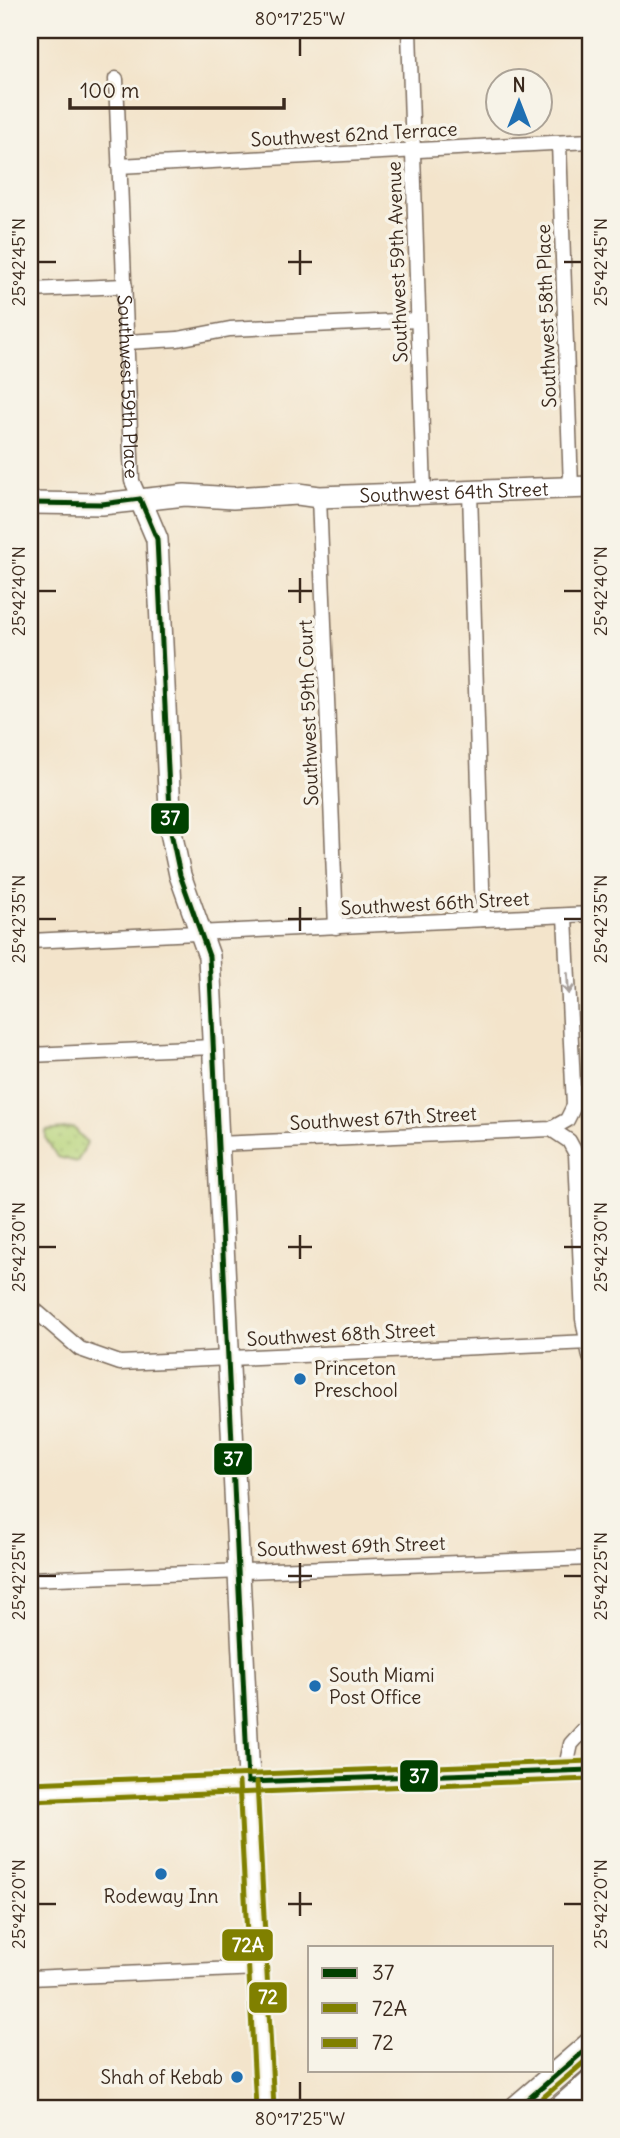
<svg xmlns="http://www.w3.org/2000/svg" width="620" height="2138" viewBox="0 0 620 2138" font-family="Delius,sans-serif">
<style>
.park{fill:url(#park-dots);stroke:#7a7f4c;stroke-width:2}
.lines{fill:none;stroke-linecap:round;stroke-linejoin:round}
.street-casing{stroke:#7b6b5b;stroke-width:17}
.secondary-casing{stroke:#7b6b5b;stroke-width:24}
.highway-casing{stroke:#7b6b5b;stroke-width:29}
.street{stroke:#fff;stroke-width:14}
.secondary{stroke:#fff;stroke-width:21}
.highway{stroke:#fff;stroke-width:26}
.bus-1-casing{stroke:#f7f3e8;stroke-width:10}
.bus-2-casing{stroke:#f7f3e8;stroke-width:10}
.bus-3-casing{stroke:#f7f3e8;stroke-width:10}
.bus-1{stroke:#004000;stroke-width:5}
.bus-2{stroke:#808000;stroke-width:5}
.bus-3{stroke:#808000;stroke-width:5}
.oneway{stroke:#a79f9a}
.ticks{fill:none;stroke:#3b2a1e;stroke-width:2.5}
.poi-dot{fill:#1f6fb2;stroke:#f7f3e8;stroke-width:2.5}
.labels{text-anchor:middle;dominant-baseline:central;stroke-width:7;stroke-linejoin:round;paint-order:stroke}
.street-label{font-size:19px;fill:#3b2a1e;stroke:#f7f3e8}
.poi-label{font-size:19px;fill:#3b2a1e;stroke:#f7f3e8;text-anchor:start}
.line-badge{stroke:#f7f3e8;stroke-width:2.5}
.badge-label{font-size:19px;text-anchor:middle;font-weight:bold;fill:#fff}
.neatline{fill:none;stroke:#3b2a1e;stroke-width:2.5}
.ticks-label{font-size:18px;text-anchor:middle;fill:#3b2a1e}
</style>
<defs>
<pattern id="park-dots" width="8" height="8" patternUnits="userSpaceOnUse" patternTransform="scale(1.75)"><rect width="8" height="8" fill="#b8d47b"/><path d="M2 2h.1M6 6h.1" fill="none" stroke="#9fb66a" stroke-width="1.8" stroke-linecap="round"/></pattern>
</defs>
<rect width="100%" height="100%" fill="#f7f3e8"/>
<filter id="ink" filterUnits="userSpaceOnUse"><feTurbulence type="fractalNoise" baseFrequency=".0143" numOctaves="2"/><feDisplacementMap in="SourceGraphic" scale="14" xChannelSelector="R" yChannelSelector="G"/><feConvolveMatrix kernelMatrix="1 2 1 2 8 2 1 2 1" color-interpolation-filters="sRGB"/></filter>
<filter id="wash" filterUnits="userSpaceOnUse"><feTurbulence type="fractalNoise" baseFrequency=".00686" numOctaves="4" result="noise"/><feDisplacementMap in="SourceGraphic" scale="28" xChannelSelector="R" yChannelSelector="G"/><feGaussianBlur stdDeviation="1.57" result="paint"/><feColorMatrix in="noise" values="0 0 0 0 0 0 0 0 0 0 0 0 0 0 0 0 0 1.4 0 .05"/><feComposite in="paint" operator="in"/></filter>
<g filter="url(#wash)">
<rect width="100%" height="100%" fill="#f3e4cb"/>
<path class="park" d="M 74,1128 L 87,1143 L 77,1162 L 57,1157 L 46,1139 L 46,1131 Z"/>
</g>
<g filter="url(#ink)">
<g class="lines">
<defs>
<g id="street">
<path d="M 409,30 L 424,493"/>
<path id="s1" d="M 116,79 L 132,481 L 140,499"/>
<path d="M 559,143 L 571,488"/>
<path d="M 119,166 L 590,141"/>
<path d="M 30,290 L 125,286"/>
<path d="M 127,342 L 178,339 L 230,329 L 418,320"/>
<path d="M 470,492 L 483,919"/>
<path d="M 319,497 L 336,927"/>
<path d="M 30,941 L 590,914"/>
<path d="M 30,1055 L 213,1047"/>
<path d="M 551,1129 L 569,1141 L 576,1154 L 583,1319 L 590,1357"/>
<path d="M 217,1144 L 551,1129 L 567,1120 L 574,1106 L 565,916"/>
<path d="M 30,1306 L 80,1349 L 120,1363 L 590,1342"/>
<path d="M 30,1579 L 590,1558"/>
<path d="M 565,1771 L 571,1744 L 590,1723"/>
<path d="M 30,1978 L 259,1968"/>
</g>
<g id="secondary">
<path d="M 140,499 L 157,539 L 171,832 L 180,875 L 209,956 L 265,2108"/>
<path id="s2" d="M 30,503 L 102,504 L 185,495 L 233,498 L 298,494 L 319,497 L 590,487"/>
<path d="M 30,1792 L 590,1770"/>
</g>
<path id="highway" d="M 518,2108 L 590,2046
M 563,2108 L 590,2084"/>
</defs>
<use href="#street" class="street-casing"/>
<use href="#secondary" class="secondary-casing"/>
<use href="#highway" class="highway-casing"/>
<use href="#street" class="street"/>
<use href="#secondary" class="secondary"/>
<use href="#highway" class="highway"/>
<defs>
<path id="bus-1" d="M 140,499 L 157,539 L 171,832 L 180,875 L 209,956 L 248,1782
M 30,503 L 102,504 L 140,499
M 248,1782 L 590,1770
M 518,2108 L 590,2046"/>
<path id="bus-2" d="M 239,1782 L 256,2108
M 30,1801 L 590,1779
M 531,2108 L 590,2057"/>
<path id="bus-3" d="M 257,1782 L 274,2108
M 30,1783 L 590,1761"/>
</defs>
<use href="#bus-1" class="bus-1-casing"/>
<use href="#bus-2" class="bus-2-casing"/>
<use href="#bus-3" class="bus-3-casing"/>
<use href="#bus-1" class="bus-1"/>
<use href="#bus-2" class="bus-2"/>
<use href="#bus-3" class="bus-3"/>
</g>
<defs><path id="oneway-shaft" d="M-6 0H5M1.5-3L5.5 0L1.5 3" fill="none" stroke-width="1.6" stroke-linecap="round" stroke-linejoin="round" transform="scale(1.75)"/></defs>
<use class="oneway" href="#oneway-shaft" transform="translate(568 984) rotate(87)"/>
</g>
<path class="ticks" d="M 300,38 L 300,56M 300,250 L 300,275M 38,262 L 56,262M 288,262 L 312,262M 564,262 L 582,262M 300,578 L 300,603M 38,591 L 56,591M 288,591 L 312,591M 564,591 L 582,591M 300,907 L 300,931M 38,919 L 56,919M 288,919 L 312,919M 564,919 L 582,919M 300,1235 L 300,1259M 38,1247 L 56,1247M 288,1247 L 312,1247M 564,1247 L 582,1247M 300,1563 L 300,1588M 38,1576 L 56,1576M 288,1576 L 312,1576M 564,1576 L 582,1576M 300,1892 L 300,1916M 38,1904 L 56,1904M 288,1904 L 312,1904M 564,1904 L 582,1904M 300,2082 L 300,2100"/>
<g class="poi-dot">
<circle cx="300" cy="1379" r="7"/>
<circle cx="315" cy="1686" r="7"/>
<circle cx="161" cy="1874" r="7"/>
<circle cx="237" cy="2077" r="7"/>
</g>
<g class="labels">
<g class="street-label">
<text transform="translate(354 134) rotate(-3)">Southwest 62nd Terrace</text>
<text transform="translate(397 262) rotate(-92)">Southwest 59th Avenue</text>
<text transform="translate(546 316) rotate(-92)">Southwest 58th Place</text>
<text stroke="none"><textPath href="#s1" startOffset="308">Southwest 59th Place</textPath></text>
<text stroke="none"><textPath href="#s2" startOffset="425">Southwest 64th Street</textPath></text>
<text transform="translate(308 713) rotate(-92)">Southwest 59th Court</text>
<text transform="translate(435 903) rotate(-3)">Southwest 66th Street</text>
<text transform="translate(383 1118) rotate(-3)">Southwest 67th Street</text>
<text transform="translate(341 1334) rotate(-3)">Southwest 68th Street</text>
<text transform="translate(351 1546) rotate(-2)">Southwest 69th Street</text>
</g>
<g class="poi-label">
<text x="314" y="1368">Princeton<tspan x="314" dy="22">Preschool</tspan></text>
<text x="329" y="1675">South Miami<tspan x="329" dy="22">Post Office</tspan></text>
<text x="161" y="1896" text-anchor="middle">Rodeway Inn</text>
<text x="223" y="2077" text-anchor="end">Shah of Kebab</text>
</g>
</g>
<g class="line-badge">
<rect x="150" y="802" width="40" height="33" rx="7" fill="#004000"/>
<rect x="213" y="1442" width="40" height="34" rx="7" fill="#004000"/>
<rect x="399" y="1759" width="40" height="34" rx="7" fill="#004000"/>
<rect x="221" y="1928" width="53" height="34" rx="7" fill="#808000"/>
<rect x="248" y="1981" width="40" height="33" rx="7" fill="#808000"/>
</g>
<g class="badge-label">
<text x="170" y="825">37</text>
<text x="233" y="1466">37</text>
<text x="419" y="1783">37</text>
<text x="248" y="1952">72A</text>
<text x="268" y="2004">72</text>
</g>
<rect width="620" height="2138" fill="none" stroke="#f7f3e8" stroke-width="77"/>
<rect x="308" y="1946" width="245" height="126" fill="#f7f3e8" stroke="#aca397" stroke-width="2"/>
<rect x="322" y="1968" width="35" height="10" fill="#004000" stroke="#aca397" stroke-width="2"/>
<text x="372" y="1980" font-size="21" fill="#3b2a1e">37</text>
<rect x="322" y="2003" width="35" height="10" fill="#808000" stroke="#aca397" stroke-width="2"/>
<text x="372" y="2016" font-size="21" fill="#3b2a1e">72A</text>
<rect x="322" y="2038" width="35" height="10" fill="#808000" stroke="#aca397" stroke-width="2"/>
<text x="372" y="2050" font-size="21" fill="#3b2a1e">72</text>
<g transform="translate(519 102)"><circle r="33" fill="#f7f3e8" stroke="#aca397" stroke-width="2"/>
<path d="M0-5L12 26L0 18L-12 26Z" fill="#1f6fb2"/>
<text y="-10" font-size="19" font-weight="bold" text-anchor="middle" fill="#3b2a1e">N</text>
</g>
<path d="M70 98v10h214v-10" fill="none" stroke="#3b2a1e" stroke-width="3.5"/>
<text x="80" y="98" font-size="21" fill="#3b2a1e" stroke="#f7f3e8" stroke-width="5" paint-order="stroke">100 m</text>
<rect x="38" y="38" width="544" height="2062" class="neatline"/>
<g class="ticks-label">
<text x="300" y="25">80°17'25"W</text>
<text transform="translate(19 262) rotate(-90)" y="6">25°42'45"N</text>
<text transform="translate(601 262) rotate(-90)" y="6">25°42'45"N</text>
<text transform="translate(19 591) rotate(-90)" y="6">25°42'40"N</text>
<text transform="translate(601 591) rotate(-90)" y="6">25°42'40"N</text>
<text transform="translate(19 919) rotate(-90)" y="6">25°42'35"N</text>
<text transform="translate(601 919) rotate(-90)" y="6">25°42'35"N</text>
<text transform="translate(19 1247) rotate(-90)" y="6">25°42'30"N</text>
<text transform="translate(601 1247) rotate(-90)" y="6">25°42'30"N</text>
<text transform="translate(19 1576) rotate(-90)" y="6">25°42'25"N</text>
<text transform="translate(601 1576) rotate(-90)" y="6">25°42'25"N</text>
<text transform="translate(19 1904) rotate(-90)" y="6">25°42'20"N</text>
<text transform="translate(601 1904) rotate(-90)" y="6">25°42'20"N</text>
<text x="300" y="2125">80°17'25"W</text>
</g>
</svg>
